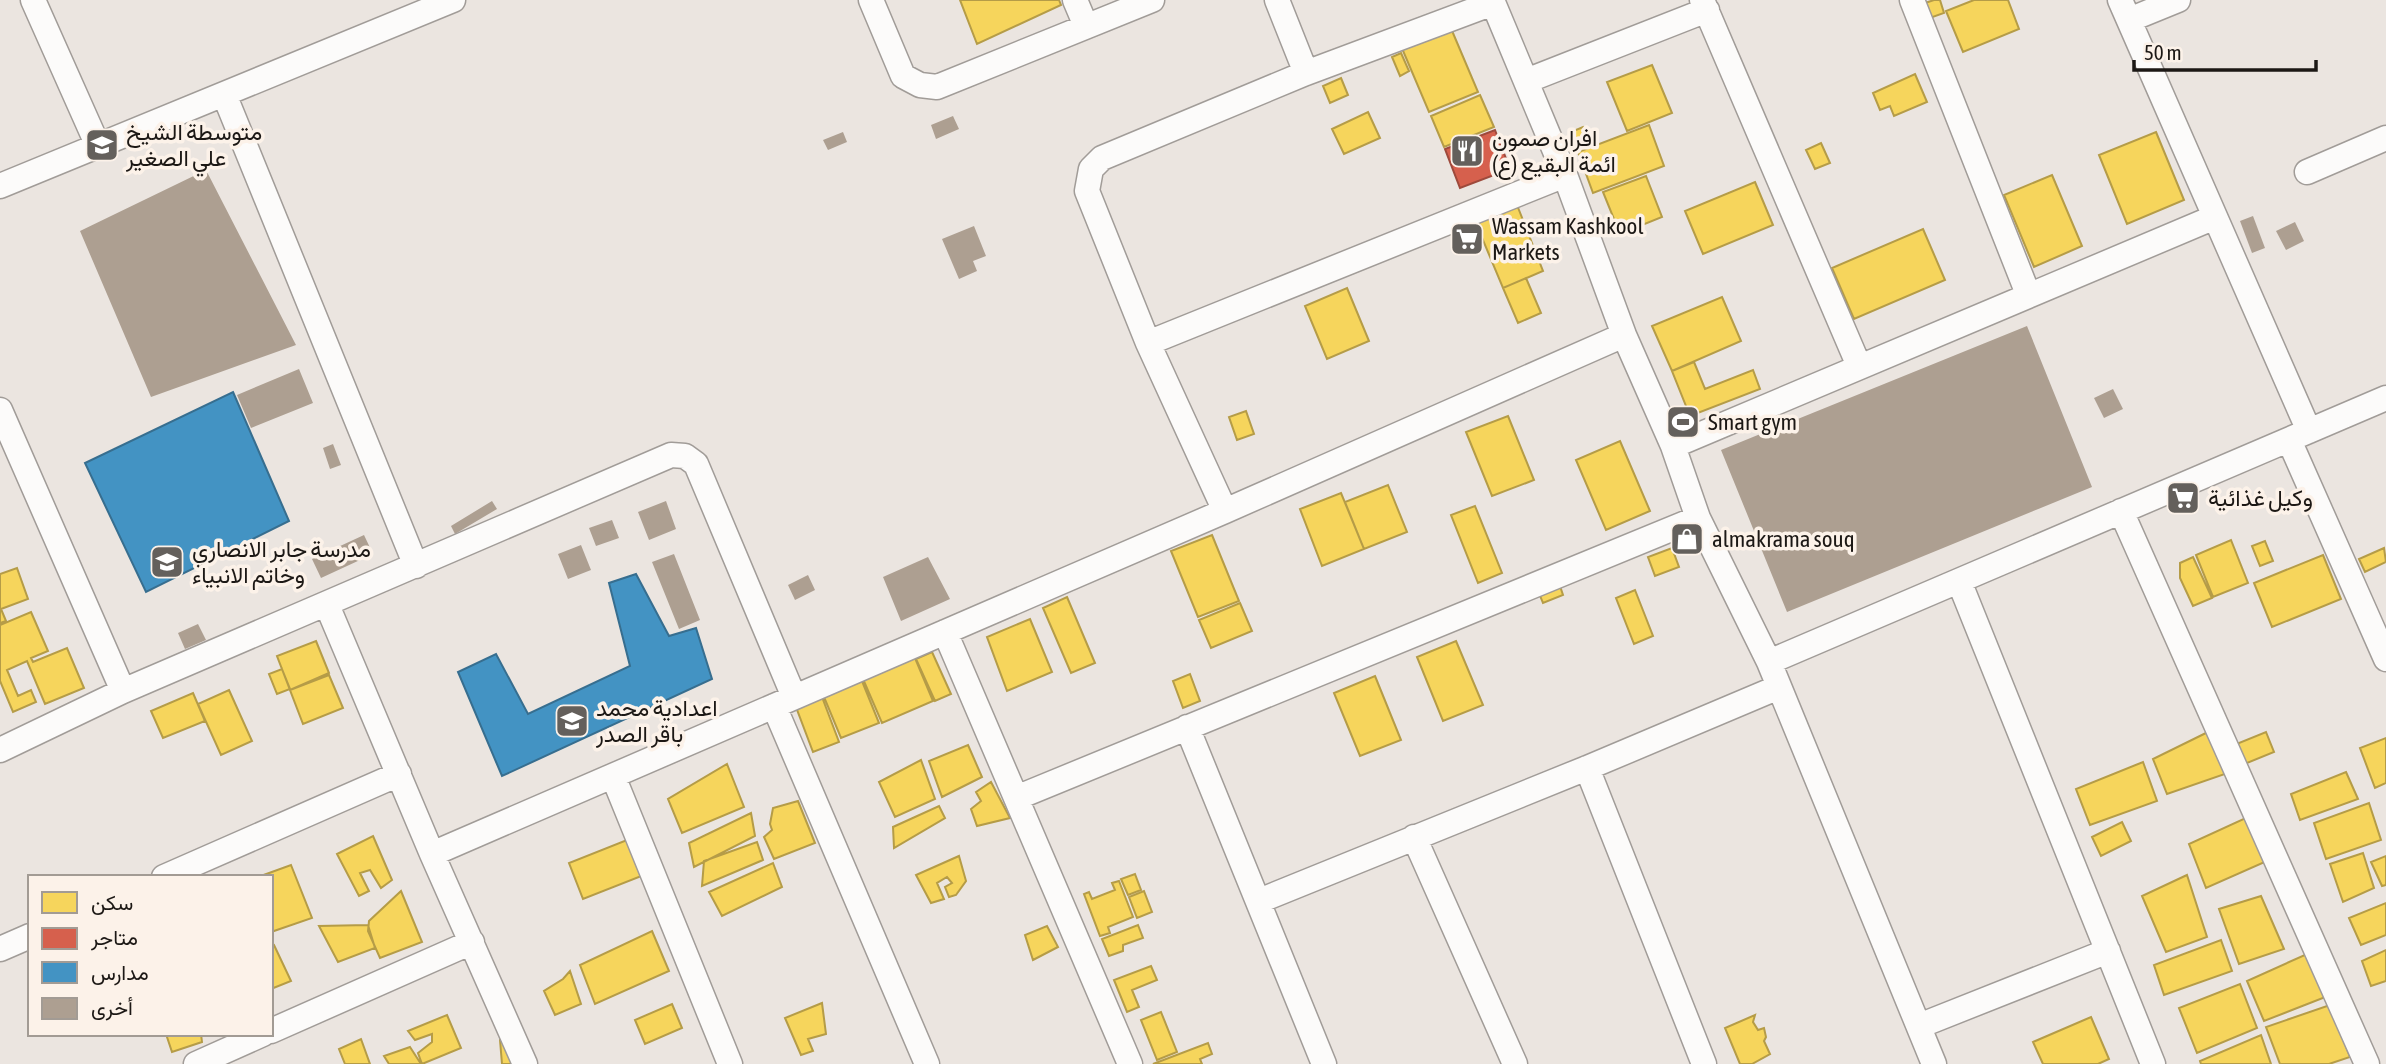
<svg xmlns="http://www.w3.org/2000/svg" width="2386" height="1064" viewBox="0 0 2386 1064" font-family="'Asap Condensed',Vazirmatn,sans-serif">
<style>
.homes{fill:#f6d55c;stroke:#b59c47;stroke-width:2}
.shops{fill:#d6604d;stroke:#9e4a3c;stroke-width:2}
.schools{fill:#4393c3;stroke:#376e8f;stroke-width:2}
.building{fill:#ad9f91}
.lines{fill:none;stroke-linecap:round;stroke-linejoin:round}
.minor-casing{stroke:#a19c98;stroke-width:27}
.minor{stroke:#fcfbfa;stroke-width:24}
.labels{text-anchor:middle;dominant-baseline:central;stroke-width:7;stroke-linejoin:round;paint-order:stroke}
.poi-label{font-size:23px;fill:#1c1815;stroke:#fcf2e9;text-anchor:start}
</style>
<rect width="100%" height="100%" fill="#ebe5e0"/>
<path class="homes" d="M 960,0 L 1059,0 L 1061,5 L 977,44 Z
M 1934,0 L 1940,0 L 1944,13 L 1927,19 L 1922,4 Z
M 1974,0 L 2008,0 L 2019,29 L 1963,52 L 1946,11 Z
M 1450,26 L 1478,92 L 1429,112 L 1401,46 Z
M 1401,53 L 1409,71 L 1400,76 L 1392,57 Z
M 1652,65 L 1672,113 L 1627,131 L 1607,82 Z
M 1915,74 L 1927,102 L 1894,116 L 1890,106 L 1880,110 L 1873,93 Z
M 1341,78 L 1348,95 L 1330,103 L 1323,86 Z
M 1480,95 L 1494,127 L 1444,147 L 1431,116 Z
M 1368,112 L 1380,138 L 1344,154 L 1332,129 Z
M 1649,125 L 1664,166 L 1593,193 L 1578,152 Z
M 1583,127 L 1591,145 L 1578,150 L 1571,132 Z
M 2156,132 L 2184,200 L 2127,224 L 2099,155 Z
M 1821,143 L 1830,163 L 1815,169 L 1806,150 Z
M 2052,175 L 2082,246 L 2034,267 L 2004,195 Z
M 1646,176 L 1662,217 L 1620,234 L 1603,192 Z
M 1755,182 L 1773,225 L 1703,254 L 1685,211 Z
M 1517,205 L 1543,271 L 1503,288 L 1475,221 Z
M 1923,229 L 1945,280 L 1854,319 L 1832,268 Z
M 1526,278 L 1541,313 L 1518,323 L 1503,288 Z
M 1347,288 L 1369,341 L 1327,359 L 1305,306 Z
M 1722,297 L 1741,341 L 1672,371 L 1652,326 Z
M 1694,362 L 1705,389 L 1753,370 L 1760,389 L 1690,416 L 1672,371 Z
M 1246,411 L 1254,434 L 1237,440 L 1229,417 Z
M 1508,416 L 1534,480 L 1492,496 L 1466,432 Z
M 1620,441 L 1650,511 L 1606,530 L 1576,460 Z
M 1388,485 L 1407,532 L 1364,549 L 1345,502 Z
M 1341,493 L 1364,549 L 1322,566 L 1300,509 Z
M 1475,506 L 1502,573 L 1478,583 L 1451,515 Z
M 1212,535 L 1239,601 L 1198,617 L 1171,551 Z
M 2231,540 L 2248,583 L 2213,597 L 2196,555 Z
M 2265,541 L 2273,561 L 2260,566 L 2252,546 Z
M 1672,548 L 1679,567 L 1655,576 L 1648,557 Z
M 2384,548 L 2386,562 L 2365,572 L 2359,559 Z
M 2323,555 L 2341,599 L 2272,627 L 2254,583 Z
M 2193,557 L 2212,598 L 2193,606 L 2180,578 L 2180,563 Z
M 17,568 L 28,599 L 1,609 L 6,621 L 0,623 L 0,574 Z
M 1560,586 L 1563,595 L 1543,603 L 1539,593 Z
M 1635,590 L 1653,636 L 1634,644 L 1616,598 Z
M 1067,597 L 1095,663 L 1071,673 L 1043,608 Z
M 1240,603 L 1252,631 L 1211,648 L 1199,620 Z
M 31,612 L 48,651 L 31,658 L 33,662 L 67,648 L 84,688 L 45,704 L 27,661 L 7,670 L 18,696 L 31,690 L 36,702 L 13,712 L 0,681 L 0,625 Z
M 1030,619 L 1052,672 L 1007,691 L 987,637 Z
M 316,641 L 329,673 L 290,690 L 277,656 Z
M 1456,641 L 1483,705 L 1443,721 L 1417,657 Z
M 932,652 L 951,694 L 935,701 L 916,659 Z
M 915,658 L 933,701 L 882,723 L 863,679 Z
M 282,669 L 290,689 L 277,694 L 269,674 Z
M 1190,674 L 1200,701 L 1183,708 L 1173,681 Z
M 329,675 L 343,708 L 303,724 L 290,690 Z
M 1375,676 L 1401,740 L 1360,756 L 1334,693 Z
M 862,681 L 879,723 L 841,738 L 824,697 Z
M 229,690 L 252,741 L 221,755 L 198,704 Z
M 193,693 L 205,721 L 163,738 L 151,711 Z
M 822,697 L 839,742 L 813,752 L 796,707 Z
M 2210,731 L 2225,774 L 2167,794 L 2153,759 Z
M 2266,732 L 2274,752 L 2242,765 L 2234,745 Z
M 2386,738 L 2386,783 L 2375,788 L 2360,748 Z
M 968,745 L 982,777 L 942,797 L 929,761 Z
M 921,760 L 935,799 L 895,817 L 879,782 Z
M 2143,762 L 2157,801 L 2090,825 L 2076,789 Z
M 727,764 L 744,807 L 682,833 L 668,799 Z
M 2346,772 L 2358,799 L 2300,820 L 2291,794 Z
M 991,782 L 1010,818 L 977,826 L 971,809 L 981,801 L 976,792 Z
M 798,801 L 815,843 L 774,859 L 764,837 L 772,830 L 770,824 L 773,808 Z
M 2369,803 L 2381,840 L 2326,859 L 2314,823 Z
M 939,806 L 945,818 L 894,848 L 893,827 Z
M 751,813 L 755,836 L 694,867 L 689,843 Z
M 2250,816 L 2267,861 L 2206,888 L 2189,844 Z
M 2122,822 L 2131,841 L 2101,856 L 2092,837 Z
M 373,836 L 392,880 L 381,888 L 370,870 L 360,873 L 369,891 L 359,896 L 337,854 Z
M 627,840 L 644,875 L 583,899 L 569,863 Z
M 757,842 L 763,860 L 702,886 L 704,861 Z
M 2363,853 L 2374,888 L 2343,902 L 2330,864 Z
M 959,856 L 966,881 L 956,895 L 949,897 L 945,887 L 952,883 L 947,877 L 937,883 L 944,899 L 931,903 L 916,875 Z
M 2386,856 L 2386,885 L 2382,886 L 2371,862 Z
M 773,863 L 782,887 L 722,916 L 709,892 Z
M 291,865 L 312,918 L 271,932 L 271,877 L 258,877 Z
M 1135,874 L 1141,890 L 1128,895 L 1121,879 Z
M 2187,875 L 2207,937 L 2166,952 L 2142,896 Z
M 1119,881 L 1133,917 L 1108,927 L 1110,933 L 1100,936 L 1084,894 L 1089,892 L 1092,899 L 1115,890 L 1112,883 Z
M 401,891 L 422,942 L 380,958 L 368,931 L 369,921 Z
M 1144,891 L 1152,912 L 1137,918 L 1129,897 Z
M 2261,896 L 2284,949 L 2239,964 L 2219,909 Z
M 2386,903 L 2386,935 L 2361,945 L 2349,918 Z
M 368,925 L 375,948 L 338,962 L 319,926 Z
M 1138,925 L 1143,938 L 1123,945 L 1123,951 L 1109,956 L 1102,939 Z
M 1047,926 L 1058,947 L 1033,960 L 1025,935 Z
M 652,931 L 669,971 L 595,1004 L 580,965 Z
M 2221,940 L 2232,971 L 2164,995 L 2154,965 Z
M 274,945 L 291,981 L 271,989 L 271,946 Z
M 2386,950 L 2386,981 L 2371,986 L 2362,961 Z
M 2307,954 L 2328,996 L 2264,1021 L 2247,981 Z
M 1151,966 L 1157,980 L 1132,990 L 1139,1007 L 1127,1012 L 1114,980 Z
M 570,971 L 581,1004 L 555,1015 L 544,991 L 563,979 Z
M 2240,984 L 2257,1028 L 2197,1053 L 2179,1008 Z
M 822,1003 L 826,1034 L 808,1039 L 813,1051 L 801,1055 L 785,1018 Z
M 672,1004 L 682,1028 L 645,1044 L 635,1020 Z
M 2330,1005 L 2350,1057 L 2329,1064 L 2280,1064 L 2266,1027 Z
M 1161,1012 L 1177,1052 L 1157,1060 L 1141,1020 Z
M 447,1015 L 461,1048 L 422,1064 L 418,1053 L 432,1042 L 432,1034 L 415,1040 L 408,1031 Z
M 1755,1015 L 1753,1022 L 1758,1030 L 1764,1028 L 1766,1037 L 1764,1041 L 1770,1054 L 1752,1064 L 1740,1064 L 1725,1028 Z
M 2091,1017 L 2109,1059 L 2098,1064 L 2043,1064 L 2033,1042 Z
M 511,1031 L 525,1064 L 502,1064 L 500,1040 Z
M 166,1034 L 201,1034 L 202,1042 L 172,1052 Z
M 2261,1035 L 2271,1064 L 2201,1064 L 2200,1061 Z
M 361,1039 L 370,1064 L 345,1064 L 339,1049 Z
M 1208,1043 L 1212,1054 L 1200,1059 L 1202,1064 L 1153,1064 Z
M 410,1047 L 421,1064 L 389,1064 L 384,1056 Z"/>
<path class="shops" d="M 1495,130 L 1510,169 L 1460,188 L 1445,149 Z"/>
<path class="schools" d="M 233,392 L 289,521 L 146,592 L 85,463 Z
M 636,574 L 669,636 L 696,628 L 712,679 L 502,776 L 458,672 L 496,654 L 528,714 L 630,666 L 609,583 Z"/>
<path class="building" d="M 953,116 L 959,129 L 936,139 L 931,125 Z
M 843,132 L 847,142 L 828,150 L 823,140 Z
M 206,170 L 296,345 L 151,397 L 80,231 Z
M 2253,216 L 2265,248 L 2252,253 L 2240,221 Z
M 2295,222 L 2304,241 L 2286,250 L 2276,231 Z
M 974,226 L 986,256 L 973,261 L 977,271 L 959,279 L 942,239 Z
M 2027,326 L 2092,487 L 1787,612 L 1721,450 Z
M 299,369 L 313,403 L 251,428 L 237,395 Z
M 2113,389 L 2123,409 L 2104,418 L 2094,398 Z
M 333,444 L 341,465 L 330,469 L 323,448 Z
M 492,501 L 497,509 L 455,534 L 451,526 Z
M 666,501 L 676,529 L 649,540 L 638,512 Z
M 612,520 L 619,538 L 596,546 L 589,528 Z
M 364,535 L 373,554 L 321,578 L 312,559 Z
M 581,545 L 591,570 L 568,579 L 558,554 Z
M 674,554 L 700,620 L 679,629 L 652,562 Z
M 928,557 L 950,599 L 901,621 L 883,577 Z
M 808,575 L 815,590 L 795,600 L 788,585 Z
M 198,624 L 206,640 L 185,649 L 178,633 Z"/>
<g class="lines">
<defs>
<path id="minor" d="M 33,0 L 98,146
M 871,0 L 903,76 L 920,85 L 937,87 L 1152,0
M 1075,0 L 1086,26
M 1277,0 L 1306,73
M 1492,0 L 1565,175 L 1624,335 L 1673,446 L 1698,518 L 1769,662 L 1934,1064
M 1702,0 L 1859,366
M 1912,0 L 2028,294
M 2120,0 L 2309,431
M 2129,20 L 2178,0
M 1526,81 L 1707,10
M 224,94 L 416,566
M 2307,172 L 2386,138
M 0,186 L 453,0
M 1148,343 L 1565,175
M 0,410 L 123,691
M 2289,440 L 2386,659
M 1673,446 L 2215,217
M 1225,511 L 1148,343 L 1087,191 L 1091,169 L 1102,158 L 1306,73 L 1493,3
M 2121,511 L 2367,1064
M 1959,581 L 2153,1064
M 327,605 L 432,854 L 525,1064
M 945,632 L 1130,1064
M 1769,662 L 2386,398
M 774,706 L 927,1064
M 1187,727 L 1324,1064
M 0,750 L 123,691 L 671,455 L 685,456 L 696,464 L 794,697
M 1587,768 L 1704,1064
M 613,776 L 730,1064
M 1016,798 L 1698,518
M 1414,837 L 1515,1064
M 432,854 L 1225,511 L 1624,335
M 164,877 L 399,774
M 1259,901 L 1587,768 L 1779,687
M 0,949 L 30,936
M 1919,1026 L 2108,951
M 271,1031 L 472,942
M 196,1064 L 263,1034"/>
</defs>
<use href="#minor" class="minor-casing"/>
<use href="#minor" class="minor"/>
</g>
<defs>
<symbol id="school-square" viewBox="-11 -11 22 22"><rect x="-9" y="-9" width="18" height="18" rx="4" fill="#64605c" stroke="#fcf2e9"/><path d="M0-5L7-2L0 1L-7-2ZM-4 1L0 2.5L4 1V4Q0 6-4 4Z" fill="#fff"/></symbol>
<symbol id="restaurant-square" viewBox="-11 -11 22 22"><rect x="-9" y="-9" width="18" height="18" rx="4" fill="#64605c" stroke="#fcf2e9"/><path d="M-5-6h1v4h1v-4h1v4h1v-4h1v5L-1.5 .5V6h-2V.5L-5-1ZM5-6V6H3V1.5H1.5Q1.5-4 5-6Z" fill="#fff"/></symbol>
<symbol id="supermarket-square" viewBox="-11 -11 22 22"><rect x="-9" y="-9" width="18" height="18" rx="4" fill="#64605c" stroke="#fcf2e9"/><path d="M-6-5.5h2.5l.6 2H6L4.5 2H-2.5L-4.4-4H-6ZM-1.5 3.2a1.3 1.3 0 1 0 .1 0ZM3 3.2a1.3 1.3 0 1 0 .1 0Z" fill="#fff"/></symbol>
<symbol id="stadium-square" viewBox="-11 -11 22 22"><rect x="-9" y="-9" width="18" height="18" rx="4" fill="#64605c" stroke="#fcf2e9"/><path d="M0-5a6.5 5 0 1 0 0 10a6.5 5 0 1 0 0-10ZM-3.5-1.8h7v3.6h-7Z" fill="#fff"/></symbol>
<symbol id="shop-square" viewBox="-11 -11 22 22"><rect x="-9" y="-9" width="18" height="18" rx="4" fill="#64605c" stroke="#fcf2e9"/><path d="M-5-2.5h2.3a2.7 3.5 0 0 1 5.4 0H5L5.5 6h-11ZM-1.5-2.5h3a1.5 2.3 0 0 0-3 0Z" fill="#fff"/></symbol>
</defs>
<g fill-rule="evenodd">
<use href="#school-square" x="83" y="126" width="38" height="38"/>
<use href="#restaurant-square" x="1448" y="132" width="38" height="38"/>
<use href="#supermarket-square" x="1448" y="220" width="38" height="38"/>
<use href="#stadium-square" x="1664" y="403" width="38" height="38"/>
<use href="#supermarket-square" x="2164" y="479" width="38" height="38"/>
<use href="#shop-square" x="1668" y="520" width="38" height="38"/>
<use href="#school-square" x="148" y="543" width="38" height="38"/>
<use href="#school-square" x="553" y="702" width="38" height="38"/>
</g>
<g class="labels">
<g class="poi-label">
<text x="126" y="132">متوسطة الشيخ<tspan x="126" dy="26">علي الصغير</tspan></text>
<text x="1492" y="138">افران صمون<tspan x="1492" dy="26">ائمة البقيع (ع)</tspan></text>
<text x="1492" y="226">Wassam Kashkool<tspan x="1492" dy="26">Markets</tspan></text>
<text x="1708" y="422">Smart gym</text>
<text x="2208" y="498">وكيل غذائية</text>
<text x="1712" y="539">almakrama souq</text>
<text x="192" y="549">مدرسة جابر الانصاري<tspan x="192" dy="26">وخاتم الانبياء</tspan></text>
<text x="596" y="708">اعدادية محمد<tspan x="596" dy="26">باقر الصدر</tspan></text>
</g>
</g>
<rect x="28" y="875" width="245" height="161" fill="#fcf2e9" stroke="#a29b94" stroke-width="2"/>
<rect x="42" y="892" width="35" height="21" fill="#f6d55c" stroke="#a29b94" stroke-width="2"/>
<text x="91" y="910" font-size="21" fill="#1c1815">سكن</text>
<rect x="42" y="928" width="35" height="21" fill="#d6604d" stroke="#a29b94" stroke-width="2"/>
<text x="91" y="945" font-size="21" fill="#1c1815">متاجر</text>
<rect x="42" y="962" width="35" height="21" fill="#4393c3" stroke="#a29b94" stroke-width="2"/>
<text x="91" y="980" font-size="21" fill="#1c1815">مدارس</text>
<rect x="42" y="998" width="35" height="21" fill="#ad9f91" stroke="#a29b94" stroke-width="2"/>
<text x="91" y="1015" font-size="21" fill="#1c1815">أخرى</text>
<path d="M2134 60v10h182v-10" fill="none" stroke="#1c1815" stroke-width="3.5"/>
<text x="2144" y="60" font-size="21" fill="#1c1815" stroke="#fcf2e9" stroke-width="5" paint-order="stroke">50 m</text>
</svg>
